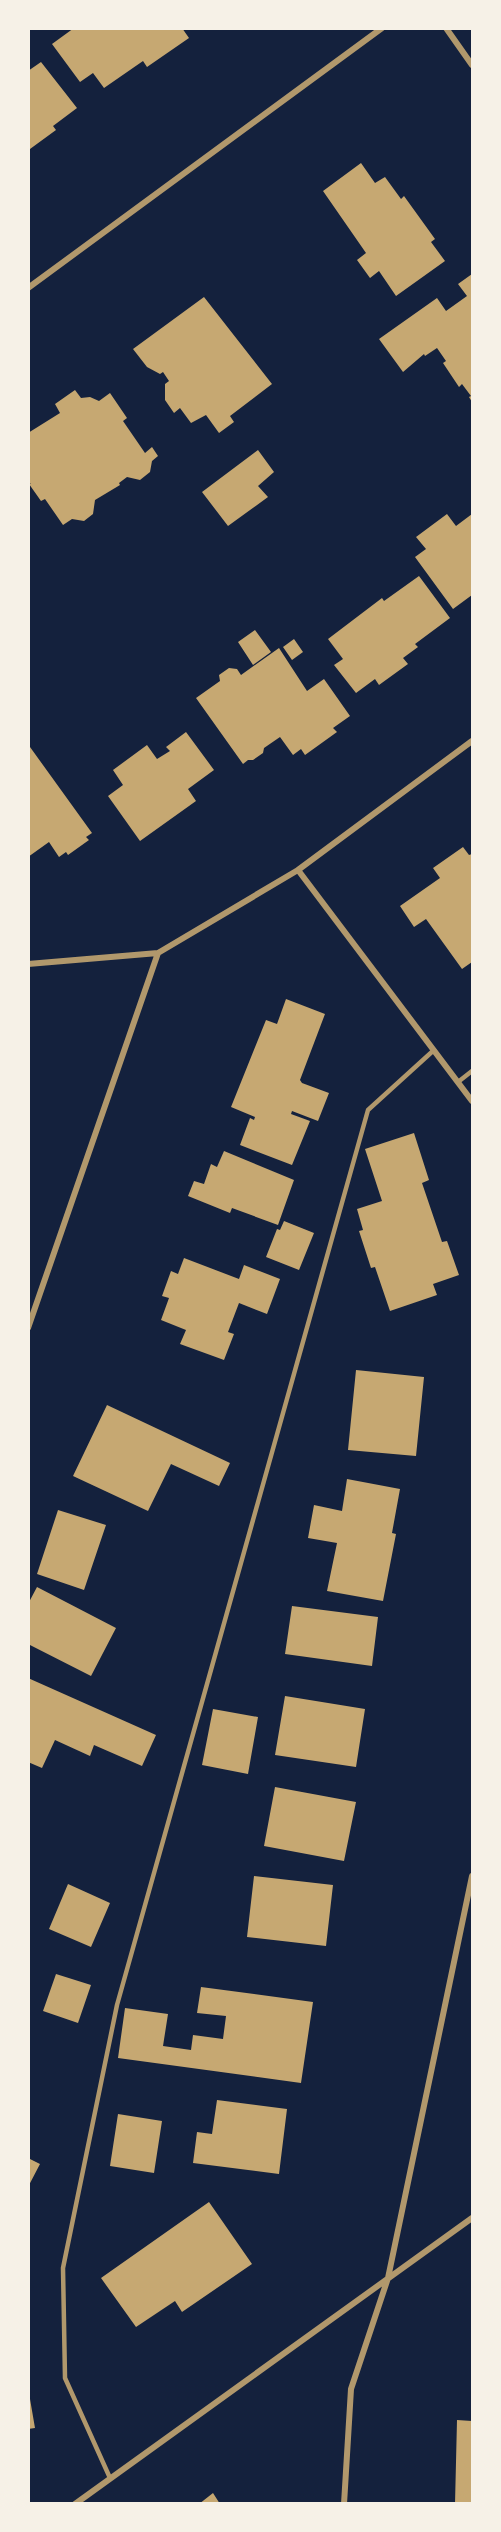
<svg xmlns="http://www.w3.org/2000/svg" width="501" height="2532" viewBox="0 0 501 2532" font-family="Arial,sans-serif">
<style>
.building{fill:#c6a872}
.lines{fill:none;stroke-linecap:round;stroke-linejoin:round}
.service{stroke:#b1986c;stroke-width:4.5}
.minor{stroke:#b1986c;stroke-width:6}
</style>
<rect width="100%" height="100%" fill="#14213d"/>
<path class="building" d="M 74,28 L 182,28 L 189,38 L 147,67 L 143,61 L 104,88 L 93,73 L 80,82 L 52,44 Z
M 41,62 L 77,108 L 53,126 L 56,130 L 30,149 L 28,152 L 28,71 Z
M 361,163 L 375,183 L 385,177 L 401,199 L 404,196 L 435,239 L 431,242 L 445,261 L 396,296 L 379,271 L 370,278 L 357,260 L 366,253 L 323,191 Z
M 472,274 L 472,402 L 469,397 L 471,396 L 462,384 L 459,387 L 443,363 L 446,361 L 437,348 L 425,356 L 424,354 L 403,372 L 379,339 L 437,298 L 446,311 L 467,296 L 458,284 Z
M 204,297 L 272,384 L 230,416 L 234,422 L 219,433 L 206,415 L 191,423 L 180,408 L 174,413 L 165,400 L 165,384 L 169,381 L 163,372 L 160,374 L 147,367 L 133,349 Z
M 75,390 L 81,398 L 90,397 L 99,401 L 110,393 L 127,418 L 123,421 L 145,453 L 152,447 L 158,456 L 152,461 L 150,472 L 140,480 L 127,477 L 119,483 L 120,485 L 95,500 L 93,514 L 84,521 L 72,519 L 63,525 L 45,499 L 41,501 L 29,484 L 31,484 L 28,482 L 28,433 L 60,413 L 55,404 Z
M 258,450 L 274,472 L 258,486 L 268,497 L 228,526 L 202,492 Z
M 447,514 L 456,526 L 472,514 L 472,595 L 453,609 L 415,557 L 426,549 L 416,537 Z
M 419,576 L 450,618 L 415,644 L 418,647 L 403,658 L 408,664 L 379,685 L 375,679 L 356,693 L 334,665 L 343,659 L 328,639 L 382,598 L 384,601 Z
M 255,630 L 271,652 L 253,665 L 238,642 Z
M 294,639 L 303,652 L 292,660 L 283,647 Z
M 279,648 L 307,691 L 324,679 L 350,716 L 333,728 L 337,732 L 305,755 L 301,749 L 293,755 L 280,737 L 264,748 L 263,753 L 253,760 L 248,760 L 243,764 L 196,698 L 220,681 L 219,675 L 229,668 L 237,669 L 241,675 Z
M 186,732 L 214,770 L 188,789 L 196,801 L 140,841 L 108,796 L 123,785 L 113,770 L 147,745 L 157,759 L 170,751 L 166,747 Z
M 30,747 L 92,833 L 86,837 L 89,840 L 68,855 L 66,852 L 59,857 L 49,842 L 28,857 Z
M 463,847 L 469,855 L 472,854 L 472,962 L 462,969 L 426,919 L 414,927 L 400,906 L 440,878 L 433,868 Z
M 286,999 L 325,1014 L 300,1080 L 302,1083 L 329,1093 L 318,1121 L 292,1111 L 291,1114 L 310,1121 L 292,1165 L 240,1145 L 250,1118 L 254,1120 L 255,1117 L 231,1107 L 266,1020 L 277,1024 Z
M 414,1133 L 429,1180 L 422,1183 L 442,1242 L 447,1241 L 459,1275 L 433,1284 L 437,1295 L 390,1311 L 375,1267 L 371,1268 L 359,1231 L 363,1230 L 357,1209 L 382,1201 L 365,1149 Z
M 224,1151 L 294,1180 L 278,1225 L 232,1208 L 230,1213 L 188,1196 L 194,1181 L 204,1184 L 211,1164 L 217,1167 Z
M 284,1221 L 314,1233 L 299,1270 L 266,1257 L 277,1229 L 280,1230 Z
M 184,1258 L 239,1279 L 244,1265 L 280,1279 L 267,1314 L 239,1303 L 228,1332 L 234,1334 L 224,1360 L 180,1344 L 186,1330 L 161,1320 L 169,1298 L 162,1296 L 171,1271 L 178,1274 Z
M 356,1370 L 424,1377 L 416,1456 L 348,1450 Z
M 107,1405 L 230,1463 L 219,1486 L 171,1464 L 148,1511 L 73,1476 Z
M 347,1479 L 400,1489 L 392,1533 L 396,1534 L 383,1601 L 327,1591 L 337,1543 L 308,1538 L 314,1505 L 342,1511 Z
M 58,1510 L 106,1525 L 84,1590 L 37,1574 Z
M 37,1587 L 116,1628 L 91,1676 L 28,1644 L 28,1604 Z
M 292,1606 L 378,1617 L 372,1666 L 285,1654 Z
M 28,1678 L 156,1735 L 142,1766 L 94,1745 L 90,1756 L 55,1740 L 42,1768 L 28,1762 Z
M 285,1696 L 365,1709 L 356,1767 L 275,1755 Z
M 213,1709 L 258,1717 L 248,1774 L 202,1765 Z
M 275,1787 L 356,1802 L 344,1861 L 264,1846 Z
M 254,1876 L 333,1885 L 326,1946 L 247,1937 Z
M 68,1884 L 110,1903 L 91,1947 L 49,1929 Z
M 56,1974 L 91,1985 L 78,2023 L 43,2011 Z
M 201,1987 L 313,2002 L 301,2083 L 118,2058 L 125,2008 L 168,2014 L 163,2046 L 191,2050 L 193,2035 L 223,2039 L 226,2016 L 197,2013 Z
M 217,2100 L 287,2109 L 279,2174 L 193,2163 L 197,2132 L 212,2134 Z
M 118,2114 L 162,2121 L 154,2173 L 110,2166 Z
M 28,2158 L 40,2164 L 28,2187 Z
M 209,2202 L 252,2264 L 182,2312 L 175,2301 L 136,2327 L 101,2278 Z
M 30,2399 L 35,2428 L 28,2429 L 28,2400 Z
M 457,2420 L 472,2421 L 472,2504 L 455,2504 Z
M 213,2493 L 220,2504 L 199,2504 Z"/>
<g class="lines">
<path class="service" d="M 458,1082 L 472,1071
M 110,2478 L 65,2378 L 63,2268 L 117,2005 L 368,1110 L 434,1050"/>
<path class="minor" d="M 446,28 L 472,65
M 28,288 L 382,28
M 298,870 L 472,1101
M 28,964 L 158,953 L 298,870 L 472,741
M 28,1328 L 158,953
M 75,2504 L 472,2218
M 344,2504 L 351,2389 L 388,2278 L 472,1876"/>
</g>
<rect width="501" height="2532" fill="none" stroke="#f6f1e7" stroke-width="60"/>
</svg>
